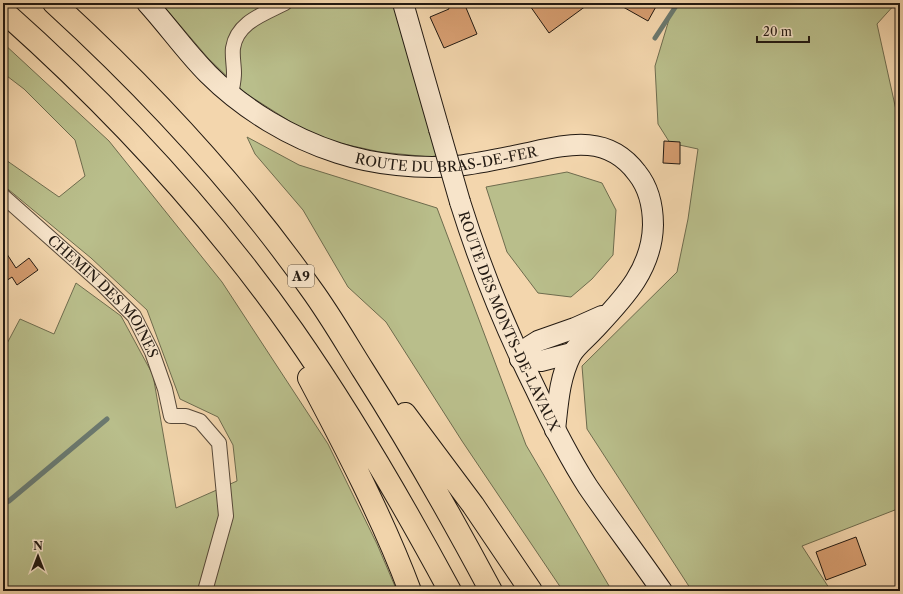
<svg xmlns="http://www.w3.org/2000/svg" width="903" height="594" viewBox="0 0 903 594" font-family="'Libre Caslon Text',serif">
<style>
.green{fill:#b9be8b;stroke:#6e6c4e}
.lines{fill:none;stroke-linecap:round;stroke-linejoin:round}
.stream{stroke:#6b796f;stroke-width:5}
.building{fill:#d79e71;stroke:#221911}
.street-casing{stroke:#564838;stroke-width:16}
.secondary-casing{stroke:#221911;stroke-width:22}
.highway-casing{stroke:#221911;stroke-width:24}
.street{stroke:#f7e4ca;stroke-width:14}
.secondary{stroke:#f7e4ca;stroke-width:20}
.highway{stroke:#f3d6ad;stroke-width:22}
.secondary-bridge-casing{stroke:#221911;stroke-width:22;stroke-linecap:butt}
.secondary-bridge{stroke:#f7e4ca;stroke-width:20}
.labels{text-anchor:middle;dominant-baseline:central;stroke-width:4;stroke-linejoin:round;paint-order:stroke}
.shield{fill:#f7e4ca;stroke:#625648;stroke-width:1}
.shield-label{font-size:13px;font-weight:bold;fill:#221911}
.street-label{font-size:14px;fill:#221911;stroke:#f7e4ca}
</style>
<rect width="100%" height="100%" fill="#f3d6ad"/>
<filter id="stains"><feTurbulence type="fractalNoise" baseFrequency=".005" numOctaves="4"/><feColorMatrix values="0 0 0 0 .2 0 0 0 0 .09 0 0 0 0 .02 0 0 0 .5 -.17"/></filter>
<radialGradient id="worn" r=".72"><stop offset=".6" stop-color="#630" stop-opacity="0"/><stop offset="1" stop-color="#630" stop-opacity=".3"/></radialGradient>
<path class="green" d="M 161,3 L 403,3 L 446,154 L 430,157 L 380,152 L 330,141 L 294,124 L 242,91 L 208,58 Z
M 674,3 L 896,3 L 877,24 L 898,119 L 900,122 L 900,508 L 802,546 L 831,591 L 692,591 L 587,429 L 582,366 L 677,272 L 688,219 L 698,149 L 670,143 L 658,124 L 655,66 Z
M 3,43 L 109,141 L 222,282 L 328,444 L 377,544 L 397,591 L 3,591 L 3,351 L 20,319 L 54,334 L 76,283 L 121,316 L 153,375 L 176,508 L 237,481 L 233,445 L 218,417 L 180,399 L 147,310 L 91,258 L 3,185 L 3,158 L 59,197 L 85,176 L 75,140 L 24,89 L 3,73 Z
M 247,137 L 299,165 L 437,208 L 526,445 L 612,591 L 563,591 L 462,441 L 386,322 L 348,287 L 303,210 L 255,154 Z
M 567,172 L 602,183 L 616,210 L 613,255 L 592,279 L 571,297 L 538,293 L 507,252 L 486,187 Z"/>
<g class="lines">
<path class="stream" d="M 655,38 L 678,3
M 3,504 L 9,501 L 107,419"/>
</g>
<path class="building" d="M 447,3 L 464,3 L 477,34 L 444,48 L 430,17 L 449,9 Z
M 528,3 L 590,3 L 549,33 Z
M 616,3 L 658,3 L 648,21 Z
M 664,141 L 680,142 L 680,164 L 663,163 Z
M 3,248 L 16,268 L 29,258 L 38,270 L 17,285 L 12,277 L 3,283 Z
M 856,537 L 866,565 L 826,580 L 816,552 Z"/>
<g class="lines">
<defs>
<g id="street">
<path d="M 231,95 C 232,88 234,81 234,73 C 234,65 232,56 233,48 C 237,22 264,14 285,3"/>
<path id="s1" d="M 3,196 L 102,284 L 134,316 L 152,352 L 165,389 L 171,416 L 186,416 L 200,421 L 219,443 L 226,516 L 205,591"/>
</g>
<g id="secondary">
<path id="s2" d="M 147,3 C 168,26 186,52 208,74 C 244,110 291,138 338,153 C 375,165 419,169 457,166 C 481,163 504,158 528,153 C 569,144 608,134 637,173 C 649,188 653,206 653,225 C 652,270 623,299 594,330 C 587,338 576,346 571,355 C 559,379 558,404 555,430"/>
<path d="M 403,3 L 439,129"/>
<path id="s3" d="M 460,202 C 480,266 505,328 535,388 C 551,422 568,456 588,487 C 612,522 638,556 662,591"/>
<path d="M 520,359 L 530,346 L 538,341 L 575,328 L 602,316"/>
<path d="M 520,359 L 541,361 L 572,353"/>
</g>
<path id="highway" d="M 54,3 C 149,90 237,184 311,289 C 330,315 346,343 363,370 C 409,442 451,516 491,591
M 3,11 C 111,107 210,213 293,331 C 351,414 402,502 450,591
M 309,378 C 345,446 383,519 410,591
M 405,414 L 473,505 L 531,591"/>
</defs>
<use href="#street" class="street-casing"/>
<use href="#secondary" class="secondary-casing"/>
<use href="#highway" class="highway-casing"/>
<use href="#street" class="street"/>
<use href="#secondary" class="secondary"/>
<use href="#highway" class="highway"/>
<defs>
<path id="secondary-bridge" d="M 439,129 L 460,202"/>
</defs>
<use href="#secondary-bridge" class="secondary-bridge-casing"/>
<use href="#secondary-bridge" class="secondary-bridge"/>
</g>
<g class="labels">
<rect class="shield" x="288" y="265" width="26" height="22" rx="3"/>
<g class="shield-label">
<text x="301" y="276">A9</text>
</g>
<g class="street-label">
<text stroke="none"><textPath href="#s2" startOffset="357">ROUTE DU BRAS-DE-FER</textPath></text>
<text stroke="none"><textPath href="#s1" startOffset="143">CHEMIN DES MOINES</textPath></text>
<text stroke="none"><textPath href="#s3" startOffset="129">ROUTE DES MONTS-DE-LAVAUX</textPath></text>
</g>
</g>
<rect width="903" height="594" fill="none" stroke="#f3d6ad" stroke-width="16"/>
<rect x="4" y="4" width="895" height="586" fill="none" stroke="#221911" stroke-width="2"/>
<rect x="8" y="8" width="887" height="578" fill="none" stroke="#221911"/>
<g transform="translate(38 556)" stroke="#f7e4ca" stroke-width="3" paint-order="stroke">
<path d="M0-3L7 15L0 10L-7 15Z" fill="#221911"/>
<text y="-6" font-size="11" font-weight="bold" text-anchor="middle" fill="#221911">N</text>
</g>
<path d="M757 36v6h52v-6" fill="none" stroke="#221911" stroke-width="2"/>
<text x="763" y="36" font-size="12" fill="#221911" stroke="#f7e4ca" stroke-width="3" paint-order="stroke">20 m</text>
<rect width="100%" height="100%" filter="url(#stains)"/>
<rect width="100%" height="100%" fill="url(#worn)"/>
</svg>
